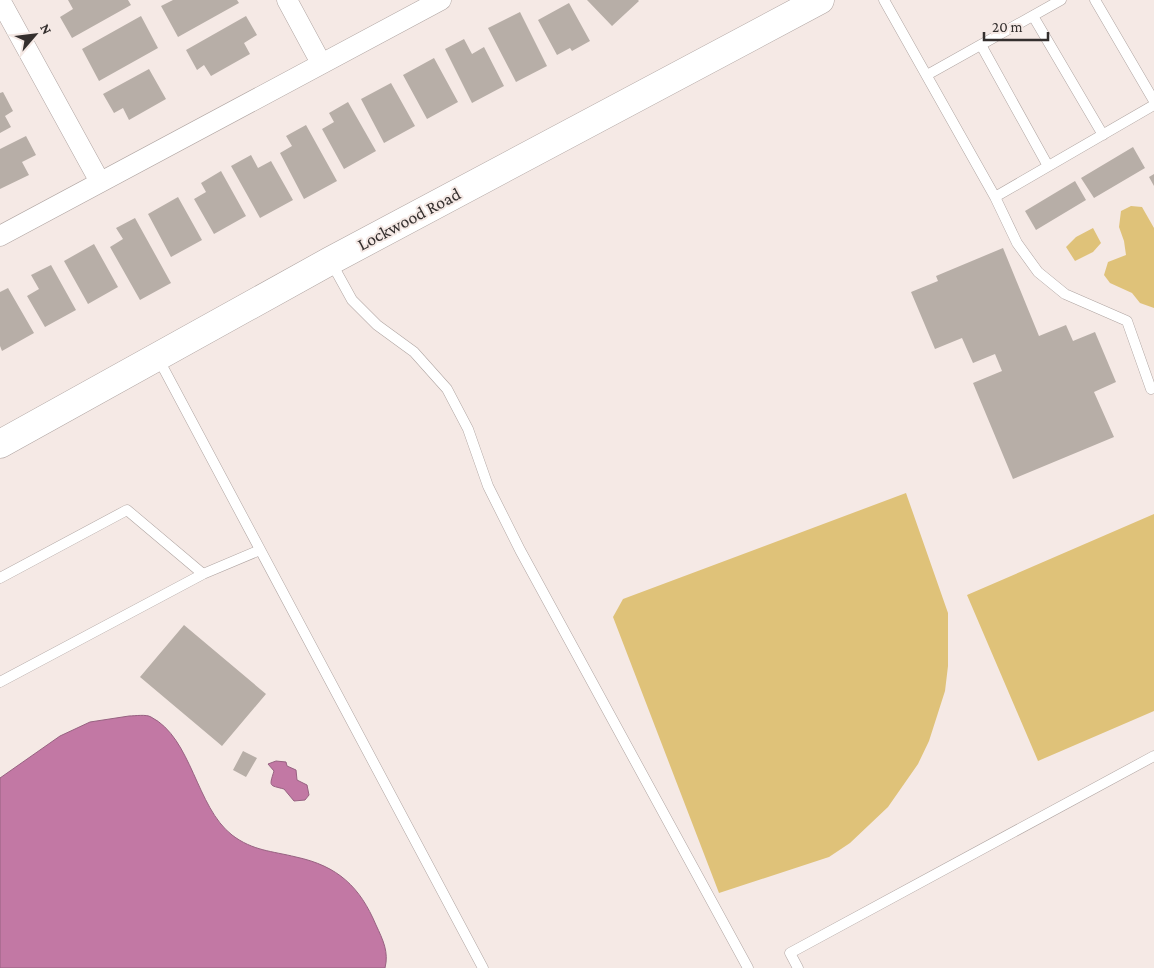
<svg xmlns="http://www.w3.org/2000/svg" width="1154" height="968" viewBox="0 0 1154 968" font-family="'Crimson Pro',serif">
<style>
.green{fill:#dfc279}
.water{fill:#c278a4;stroke:#976281}
.building{fill:#b7aea7}
.lines{fill:none;stroke-linecap:round;stroke-linejoin:round}
.lane-casing{stroke:#afa4a1;stroke-width:11}
.street-casing{stroke:#afa4a1;stroke-width:21}
.secondary-casing{stroke:#afa4a1;stroke-width:29}
.lane{stroke:#fff;stroke-width:10}
.street{stroke:#fff;stroke-width:20}
.secondary{stroke:#fff;stroke-width:28}
.labels{text-anchor:middle;dominant-baseline:central;stroke-width:4;stroke-linejoin:round;paint-order:stroke}
.street-label{font-size:18px;fill:#342f2e;stroke:#f5e9e5}
</style>
<rect width="100%" height="100%" fill="#f5e9e5"/>
<path class="green" d="M 1131,206 L 1142,207 L 1154,228 L 1154,308 L 1140,303 L 1132,293 L 1110,283 L 1104,275 L 1108,262 L 1126,255 L 1124,241 L 1119,227 L 1121,211 Z
M 1093,228 L 1101,243 L 1093,252 L 1075,261 L 1066,247 L 1076,237 Z
M 906,493 L 948,613 L 948,666 L 945,691 L 929,741 L 918,764 L 888,807 L 850,843 L 829,857 L 719,893 L 613,617 L 623,599 Z
M 1154,514 L 1154,711 L 1038,761 L 967,595 Z"/>
<path class="water" d="M 129,716 C 135,716 146,714 151,717 C 192,738 196,807 232,835 C 253,851 272,851 296,857 C 338,866 360,887 376,925 C 383,940 389,952 385,968 L 0,968 L 0,778 L 60,736 L 90,722 Z
M 276,761 L 286,762 L 287,766 L 296,770 L 297,780 L 307,785 L 309,795 L 305,800 L 294,801 L 284,789 C 269,785 269,787 274,771 L 268,764 Z"/>
<path class="building" d="M 68,0 L 128,0 L 131,5 L 72,38 L 60,17 L 73,9 Z
M 173,0 L 237,0 L 239,3 L 178,37 L 161,6 Z
M 587,0 L 638,0 L 639,1 L 612,26 Z
M 569,3 L 590,41 L 572,51 L 570,48 L 557,55 L 538,20 Z
M 520,12 L 547,66 L 516,82 L 488,28 Z
M 141,16 L 158,48 L 99,81 L 82,49 Z
M 246,16 L 257,35 L 244,43 L 250,54 L 211,76 L 204,65 L 197,70 L 186,50 Z
M 464,39 L 472,54 L 484,47 L 504,86 L 472,103 L 445,49 Z
M 434,58 L 458,102 L 427,119 L 403,75 Z
M 149,69 L 166,99 L 129,120 L 123,108 L 114,113 L 103,94 Z
M 391,83 L 415,126 L 384,143 L 361,99 Z
M 3,92 L 13,111 L 5,116 L 11,127 L 0,133 L 0,93 Z
M 348,102 L 376,151 L 344,169 L 322,129 L 334,122 L 329,113 Z
M 306,125 L 337,181 L 304,199 L 280,153 L 292,146 L 286,136 Z
M 26,136 L 36,155 L 22,162 L 29,175 L 0,189 L 0,149 Z
M 1133,147 L 1145,168 L 1094,198 L 1081,178 Z
M 251,155 L 258,168 L 271,161 L 293,200 L 260,218 L 231,166 Z
M 221,171 L 246,216 L 214,234 L 194,199 L 206,192 L 201,183 Z
M 1154,174 L 1154,186 L 1149,177 Z
M 1075,181 L 1086,200 L 1036,230 L 1025,211 Z
M 178,197 L 202,240 L 171,257 L 148,214 Z
M 135,218 L 171,283 L 140,300 L 110,247 L 123,239 L 116,228 Z
M 94,244 L 118,287 L 88,304 L 64,261 Z
M 1003,248 L 1039,336 L 1066,325 L 1073,341 L 1095,332 L 1116,382 L 1094,392 L 1114,437 L 1013,479 L 973,383 L 1002,371 L 995,354 L 973,363 L 962,338 L 935,349 L 911,292 L 938,281 L 936,276 Z
M 51,265 L 76,310 L 45,327 L 27,296 L 39,289 L 31,275 Z
M 8,288 L 34,333 L 2,351 L 0,346 L 0,292 Z
M 184,625 L 266,694 L 222,746 L 140,677 Z
M 243,751 L 257,758 L 246,777 L 233,770 Z"/>
<g class="lines">
<defs>
<path id="lane" d="M 884,0 L 995,197 L 1017,243 L 1038,272 L 1065,294 L 1127,321 L 1151,389
M 1095,0 L 1154,101
M 1033,16 L 1103,135
M 981,45 L 1048,166
M 927,75 L 1061,0
M 995,197 L 1154,105
M 331,262 L 352,300 L 377,325 L 414,352 L 447,389 L 468,429 L 488,486 L 520,550 L 748,968
M 158,358 L 483,968
M 0,578 L 127,510 L 203,574 L 260,550
M 0,682 L 203,574
M 798,968 L 790,953 L 1154,756"/>
<path id="street" d="M 0,0 L 100,182
M 287,0 L 321,63
M 0,236 L 441,0"/>
<path id="secondary" d="M 0,444 L 330,261 L 820,0"/>
</defs>
<use href="#lane" class="lane-casing"/>
<use href="#street" class="street-casing"/>
<use href="#secondary" class="secondary-casing"/>
<use href="#lane" class="lane"/>
<use href="#street" class="street"/>
<use href="#secondary" class="secondary"/>
</g>
<g class="labels">
<g class="street-label">
<text transform="translate(409 219) rotate(-28)">Lockwood Road</text>
</g>
</g>
<g transform="translate(35 35) rotate(62)" stroke="#f5e9e5" stroke-width="4" paint-order="stroke">
<path d="M0-4L9 19L0 12L-9 19Z" fill="#342f2e"/>
<text y="-8" font-size="14" font-weight="bold" text-anchor="middle" fill="#342f2e">N</text>
</g>
<path d="M984 32v8h64v-8" fill="none" stroke="#342f2e" stroke-width="2.5"/>
<text x="992" y="32" font-size="15" fill="#342f2e" stroke="#f5e9e5" stroke-width="4" paint-order="stroke">20 m</text>
</svg>
